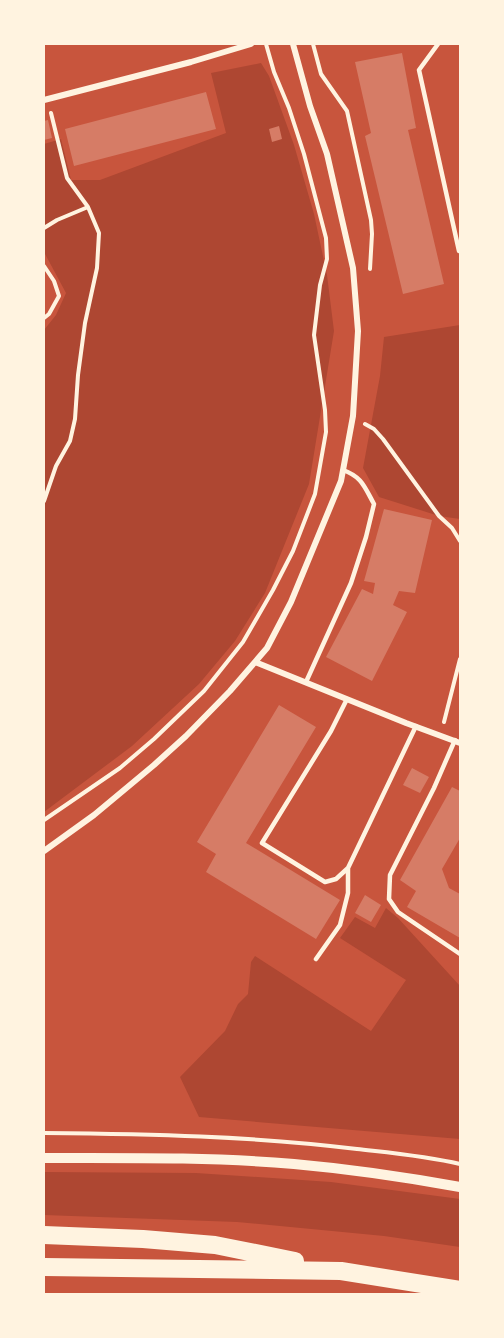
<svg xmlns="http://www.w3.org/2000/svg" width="504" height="1338" viewBox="0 0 504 1338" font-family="'Fira Sans Condensed',sans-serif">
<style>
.green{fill:#ae4732}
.building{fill:#d67c66}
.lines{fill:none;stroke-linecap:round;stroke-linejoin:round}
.path{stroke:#fff3e0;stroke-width:4}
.service{stroke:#fff3e0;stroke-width:4.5}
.minor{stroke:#fff3e0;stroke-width:6}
.tertiary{stroke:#fff3e0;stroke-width:10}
.motorway{stroke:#fff3e0;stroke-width:18}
</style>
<rect width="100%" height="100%" fill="#c8553d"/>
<path class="green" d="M 261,63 L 269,76 L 294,145 L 314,214 L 327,275 L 334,331 L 309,484 L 265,593 L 235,641 L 199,684 L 132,746 L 44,812 L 44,330 L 56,315 L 66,293 L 44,252 L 44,144 L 61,139 L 71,180 L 100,180 L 226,133 L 211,73 Z
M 460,325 L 460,519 L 439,516 L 379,497 L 363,468 L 380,376 L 384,337 Z
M 386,908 L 398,918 L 460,986 L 460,1139 L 199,1117 L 180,1077 L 225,1031 L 238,1004 L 248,994 L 251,962 L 255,956 L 371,1031 L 406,980 L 340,938 L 355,917 L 375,928 Z
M 44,1172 L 196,1173 L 331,1182 L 460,1199 L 460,1247 L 384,1236 L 237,1222 L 44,1215 Z"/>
<path class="building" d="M 402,53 L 416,128 L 408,130 L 444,284 L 403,294 L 365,136 L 371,133 L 355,62 Z
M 206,92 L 216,129 L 74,166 L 65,129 Z
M 48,120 L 52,138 L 44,140 L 44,121 Z
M 279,126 L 282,139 L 272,142 L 269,129 Z
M 384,509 L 432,520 L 415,593 L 399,591 L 393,605 L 407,612 L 372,681 L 326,657 L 362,589 L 373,594 L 375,583 L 364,581 Z
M 279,705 L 316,727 L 246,843 L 340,900 L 316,939 L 206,872 L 216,854 L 197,842 Z
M 412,768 L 429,777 L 420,793 L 403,785 Z
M 452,787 L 460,791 L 460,838 L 442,869 L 449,888 L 460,894 L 460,938 L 407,907 L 416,891 L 400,880 Z
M 365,895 L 381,905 L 371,922 L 355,913 Z"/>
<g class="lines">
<path class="path" d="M 313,44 L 321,74 L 347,111 L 371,220 L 372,234 L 370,269
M 44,228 L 57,220 L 88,207
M 44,266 L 54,281 L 59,296 L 49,314 L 44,318
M 365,424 L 374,429 L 383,439 L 439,516 L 452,528 L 460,541
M 44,501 L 56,466 L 70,441 L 75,419 L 78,375 L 85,323 L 97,268 L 99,233 L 88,207 L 67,178 L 51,113
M 444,722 L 460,659
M 44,820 L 120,768 L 154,739 L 204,691 L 243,642 L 273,590 L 293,551 L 315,494 L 326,432 L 325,410 L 314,335 L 320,285 L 327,259 L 326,238 L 304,154 L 289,108 L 274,72 L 266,44
M 44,1133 C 148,1134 253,1136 357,1149 C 392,1153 426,1156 460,1164"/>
<path class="service" d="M 438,44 L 419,70 L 459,251
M 306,682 L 351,583 L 366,537 L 374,504 C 364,486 362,477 343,470
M 347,699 L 331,731 L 262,843 L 325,882 L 336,879 L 348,868 L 416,726
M 455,740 L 434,788 L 390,875 L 389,899 L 398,912 L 460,954
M 316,959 L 340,925 L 348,893 L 348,868"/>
<path class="minor" d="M 44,100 L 191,62 L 251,44
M 255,662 L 406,723 L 460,743
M 44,851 L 94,815 L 154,765 L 186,736 L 230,691 L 267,648 L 291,602 L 341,481 L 353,416 L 358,331 L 353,268 L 327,154 L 310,106 L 293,44"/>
<path class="tertiary" d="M 44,1158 C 127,1158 211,1157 294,1164 C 350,1169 405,1177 460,1187"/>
<path class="motorway" d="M 44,1235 L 143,1239 L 215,1245 L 295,1261
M 44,1267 L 341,1271 L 460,1290"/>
</g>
<rect width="504" height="1338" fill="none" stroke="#fff3e0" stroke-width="90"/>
</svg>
